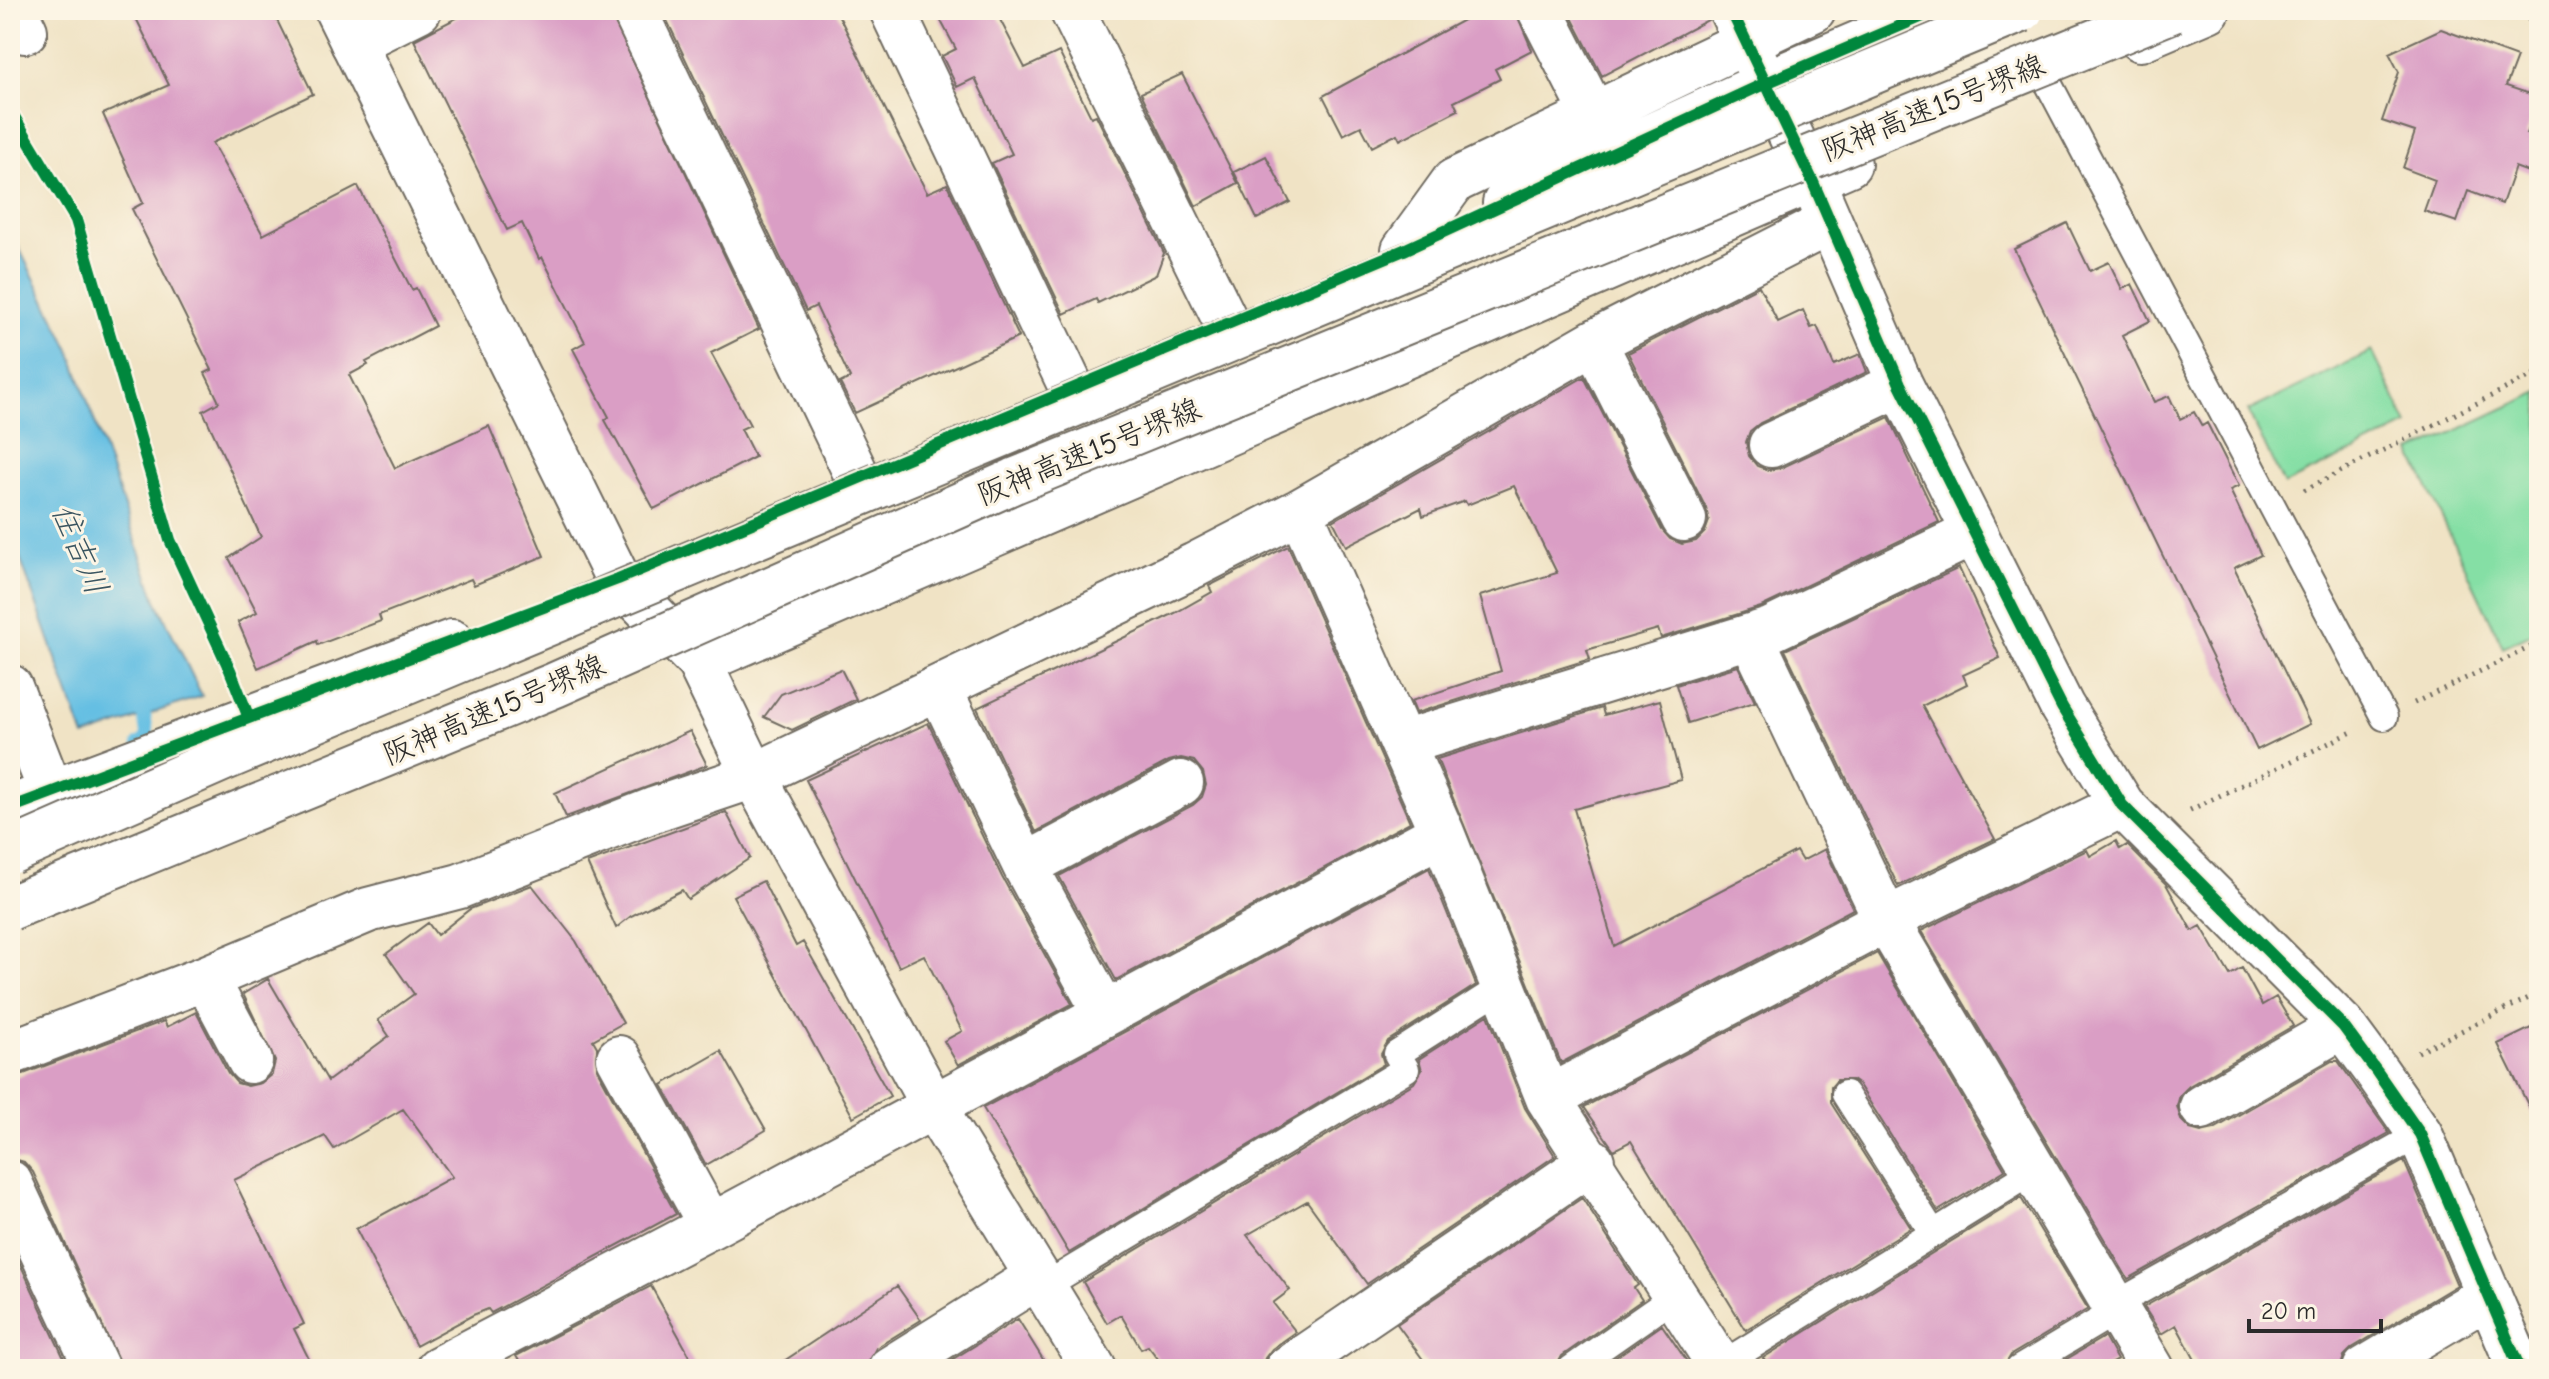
<svg xmlns="http://www.w3.org/2000/svg" width="2549" height="1379" viewBox="0 0 2549 1379" font-family="'Comic Neue','Klee One',sans-serif">
<style>
.green{fill:#85dfa5;stroke:#588568;stroke-width:2}
.water{fill:#65bfe3;stroke:#487587;stroke-width:2}
.lines{fill:none;stroke-linecap:round;stroke-linejoin:round}
.stream{stroke:#65bfe3;stroke-width:14}
.building{fill:#da9ec5}
.lane-casing{stroke:#706b61;stroke-width:30}
.street-casing{stroke:#706b61;stroke-width:48}
.secondary-casing{stroke:#706b61;stroke-width:48}
.path{stroke:#706b61;stroke-width:5;stroke-dasharray:2 6;stroke-linecap:butt}
.lane{stroke:#fff;stroke-width:26}
.street{stroke:#fff;stroke-width:44}
.secondary{stroke:#fff;stroke-width:44}
.highway-bridge-casing{stroke:#706b61;stroke-width:48;stroke-linecap:butt}
.highway-bridge{stroke:#fff;stroke-width:44}
.cycleway-casing{stroke:#fcf5e5;stroke-width:17}
.cycleway{stroke:#00873e;stroke-width:12}
.labels{text-anchor:middle;dominant-baseline:central;stroke-width:6;stroke-linejoin:round;paint-order:stroke}
.street-label{font-size:30px;fill:#2b2b2b;stroke:#fcf5e5}
.water-label{font-size:32px;font-style:italic;fill:#3c5762;stroke:#fcf5e5}
</style>
<rect width="100%" height="100%" fill="#fcf5e5"/>
<filter id="ink" filterUnits="userSpaceOnUse"><feTurbulence type="fractalNoise" baseFrequency=".0125" numOctaves="2"/><feDisplacementMap in="SourceGraphic" scale="16" xChannelSelector="R" yChannelSelector="G"/><feConvolveMatrix kernelMatrix="1 2 1 2 8 2 1 2 1" color-interpolation-filters="sRGB"/></filter>
<filter id="wash" filterUnits="userSpaceOnUse"><feTurbulence type="fractalNoise" baseFrequency=".006" numOctaves="4" result="noise"/><feDisplacementMap in="SourceGraphic" scale="32" xChannelSelector="R" yChannelSelector="G"/><feGaussianBlur stdDeviation="1.8" result="paint"/><feColorMatrix in="noise" values="0 0 0 0 0 0 0 0 0 0 0 0 0 0 0 0 0 1.4 0 .05"/><feComposite in="paint" operator="in"/></filter>
<g filter="url(#wash)">
<rect width="100%" height="100%" fill="#f0e3c5"/>
<path class="green" d="M 2372,351 L 2408,425 L 2284,485 L 2248,411 Z
M 2539,392 L 2539,630 L 2503,647 L 2411,452 Z"/>
<path class="water" d="M 10,230 L 70,350 L 156,600 L 202,696 L 84,737 L 10,530 Z"/>
<g class="lines">
<path class="stream" d="M 139,744 L 148,739 L 144,715"/>
</g>
<g id="blocks">
<path class="building" d="M 132,10 L 272,10 L 313,94 L 212,143 L 263,235 L 358,186 L 412,290 L 416,288 L 435,326 L 366,362 L 368,365 L 349,375 L 395,468 L 489,426 L 544,556 L 474,585 L 471,579 L 379,615 L 381,621 L 318,645 L 317,641 L 258,668 L 238,622 L 257,612 L 229,558 L 261,537 L 203,411 L 219,402 L 205,373 L 212,370 L 132,209 L 143,203 L 103,114 L 169,85 Z
M 472,10 L 609,10 L 759,329 L 711,353 L 750,425 L 741,429 L 755,457 L 654,509 L 605,420 L 609,417 L 573,349 L 585,342 L 542,257 L 539,259 L 522,223 L 507,230 L 414,40 Z
M 662,10 L 836,10 L 927,193 L 947,184 L 1019,337 L 855,413 L 840,383 L 850,378 L 816,306 L 806,311 Z
M 935,10 L 995,10 L 1025,68 L 1059,52 L 1091,117 L 1096,115 L 1164,253 L 1156,275 L 1098,303 L 1096,299 L 1064,314 L 992,163 L 1012,154 L 975,78 L 957,87 L 942,56 L 956,49 Z
M 1482,10 L 1515,10 L 1532,50 L 1495,69 L 1500,79 L 1454,102 L 1458,110 L 1400,140 L 1397,134 L 1372,147 L 1361,126 L 1343,135 L 1323,96 Z
M 1568,10 L 1706,10 L 1708,20 L 1602,76 Z
M 2441,29 L 2517,57 L 2506,86 L 2539,97 L 2526,134 L 2539,138 L 2539,176 L 2515,167 L 2502,204 L 2468,191 L 2457,222 L 2424,211 L 2435,180 L 2403,168 L 2415,132 L 2382,121 L 2399,72 L 2389,53 Z
M 1182,74 L 1238,183 L 1196,206 L 1141,93 Z
M 1266,156 L 1290,202 L 1257,219 L 1234,172 Z
M 2067,223 L 2090,271 L 2109,262 L 2122,289 L 2132,284 L 2150,321 L 2122,335 L 2154,402 L 2169,396 L 2180,419 L 2194,412 L 2202,426 L 2207,423 L 2239,486 L 2230,490 L 2261,555 L 2234,568 L 2310,724 L 2257,750 L 2014,249 Z
M 1759,286 L 1778,322 L 1803,310 L 1811,328 L 1817,326 L 1834,365 L 1860,354 L 1867,372 L 1760,423 L 1750,431 L 1746,442 L 1749,456 L 1757,466 L 1768,470 L 1781,468 L 1889,417 L 1939,522 L 1761,607 L 1661,638 L 1658,629 L 1587,650 L 1590,659 L 1416,713 L 1411,701 L 1501,671 L 1480,596 L 1557,573 L 1514,486 L 1467,505 L 1465,501 L 1423,516 L 1421,508 L 1346,546 L 1333,521 L 1584,377 L 1662,530 L 1670,539 L 1682,544 L 1696,541 L 1705,532 L 1709,521 L 1706,508 L 1628,353 Z
M 1288,546 L 1410,822 L 1116,980 L 1059,876 L 1193,805 L 1202,797 L 1206,785 L 1203,772 L 1194,761 L 1181,758 L 1169,761 L 1036,832 L 977,708 L 1175,613 L 1212,592 L 1209,586 Z
M 1959,568 L 2000,658 L 1963,675 L 1967,684 L 1922,706 L 1995,839 L 1898,886 L 1785,650 Z
M 1738,666 L 1755,702 L 1688,723 L 1676,685 Z
M 841,669 L 856,699 L 792,730 L 764,717 L 781,694 Z
M 1660,700 L 1681,780 L 1574,809 L 1614,946 L 1796,851 L 1802,861 L 1825,849 L 1853,909 L 1561,1063 L 1437,759 L 1602,708 L 1604,715 Z
M 928,723 L 1002,877 L 1072,1004 L 958,1065 L 944,1041 L 962,1031 L 924,955 L 899,967 L 806,780 Z
M 690,731 L 707,765 L 566,817 L 555,793 Z
M 726,812 L 750,858 L 688,899 L 682,890 L 631,916 L 616,928 L 587,863 Z
M 2116,841 L 2120,849 L 2127,845 L 2166,884 L 2192,931 L 2201,926 L 2230,975 L 2242,968 L 2262,1005 L 2276,997 L 2293,1026 L 2189,1086 L 2180,1095 L 2177,1106 L 2181,1120 L 2190,1129 L 2201,1132 L 2214,1129 L 2332,1061 L 2338,1061 L 2389,1133 L 2128,1279 L 1921,931 L 2087,850 L 2090,856 Z
M 1429,868 L 1476,985 L 1388,1041 L 1381,1054 L 1384,1064 L 1069,1253 L 983,1108 Z
M 763,881 L 796,946 L 803,942 L 890,1096 L 853,1117 L 733,896 Z
M 532,885 L 576,941 L 623,1023 L 593,1040 L 597,1047 L 597,1069 L 676,1214 L 491,1313 L 488,1309 L 473,1315 L 416,1346 L 356,1229 L 452,1177 L 403,1109 L 334,1149 L 325,1136 L 234,1180 L 304,1324 L 294,1329 L 314,1369 L 122,1369 L 33,1172 L 24,1162 L 10,1158 L 10,1079 L 164,1021 L 167,1027 L 196,1012 L 228,1073 L 237,1083 L 248,1086 L 261,1083 L 272,1074 L 275,1061 L 243,994 L 268,979 L 328,1081 L 389,1036 L 378,1020 L 414,994 L 386,954 L 428,923 L 437,935 L 470,909 Z
M 1877,953 L 2005,1170 L 1938,1211 L 1859,1085 L 1852,1080 L 1837,1080 L 1831,1087 L 1831,1103 L 1911,1228 L 1746,1330 L 1631,1141 L 1614,1150 L 1584,1107 Z
M 1488,1015 L 1525,1108 L 1555,1156 L 1367,1284 L 1307,1201 L 1247,1235 L 1290,1290 L 1273,1303 L 1296,1332 L 1272,1349 L 1265,1358 L 1262,1369 L 1166,1369 L 1148,1346 L 1141,1349 L 1121,1315 L 1107,1323 L 1083,1282 L 1414,1083 L 1422,1070 L 1419,1059 Z
M 2539,1024 L 2539,1127 L 2498,1044 Z
M 721,1051 L 766,1130 L 706,1165 L 662,1085 Z
M 2404,1161 L 2457,1285 L 2352,1348 L 2344,1356 L 2340,1369 L 2200,1369 L 2176,1325 L 2161,1334 L 2144,1307 Z
M 1582,1198 L 1638,1285 L 1634,1288 L 1642,1300 L 1562,1356 L 1555,1369 L 1430,1369 L 1397,1324 Z
M 2021,1198 L 2088,1309 L 2011,1355 L 2003,1369 L 1770,1369 L 1763,1358 Z
M 10,1242 L 69,1369 L 10,1369 Z
M 651,1286 L 697,1369 L 524,1369 L 516,1356 Z
M 897,1286 L 921,1320 L 876,1348 L 866,1367 L 772,1369 Z
M 1018,1319 L 1049,1369 L 937,1369 Z
M 1662,1325 L 1692,1369 L 1599,1369 Z
M 2104,1337 L 2117,1360 L 2101,1369 L 2050,1369 Z"/>
</g>
</g>
<g filter="url(#ink)">
<use href="#blocks" fill-opacity="0" stroke="#706b61" stroke-width="2"/>
<g class="lines">
<defs>
<path id="lane" d="M 2538,10 L 2539,12
M 2046,79 L 2384,717
M 1845,1094 L 1933,1233
M 1043,1287 L 1406,1069 L 1397,1054 L 1502,987
M 1571,1369 L 1674,1297
M 1729,1369 L 1737,1355 L 2034,1171
M 2019,1369 L 2116,1311 L 2127,1298 L 2420,1134"/>
<path id="street" d="M 14,10 L 25,31
M 634,10 L 858,478
M 892,10 L 1072,389
M 1072,10 L 1227,324
M 1540,10 L 1594,115
M 1731,10 L 1812,180 L 1900,384 L 2062,707 L 2122,805 L 2343,1026 L 2377,1072 L 2420,1134 L 2520,1369
M 2140,39 L 2208,10
M 353,43 L 419,10
M 1505,203 L 1766,83 L 1937,10
M 1404,250 L 1454,181 L 1813,10
M 1594,342 L 1684,519
M 1771,445 L 1900,384
M 1300,511 L 1442,833 L 1548,1098 L 1722,1369
M 1751,636 L 1886,920 L 2152,1369
M 699,662 L 1849,164
M 10,687 L 51,792
M 940,690 L 1025,866 L 1105,1013
M 1403,743 L 1770,630 L 1974,533
M 10,808 L 452,642
M 1025,866 L 1181,783
M 206,978 L 250,1061
M 10,1053 L 206,978 L 368,910 L 460,886 L 656,809 L 754,776 L 1195,565 L 1300,511 L 1594,342 L 1828,223
M 619,1058 L 711,1226
M 1548,1098 L 1886,920 L 2122,805
M 2202,1107 L 2343,1026
M 10,1183 L 97,1369
M 438,1369 L 711,1226 L 1442,833
M 890,1369 L 1037,1277
M 1287,1369 L 1592,1161
M 2365,1369 L 2489,1295"/>
<path id="secondary" d="M 337,10 L 618,579 L 699,662 L 754,776 L 933,1106 L 1094,1369"/>
</defs>
<use href="#lane" class="lane-casing"/>
<use href="#street" class="street-casing"/>
<use href="#secondary" class="secondary-casing"/>
<path class="path" d="M 10,110 L 76,220 L 170,540 L 233,676
M 2304,490 L 2539,372
M 2414,703 L 2539,643
M 2190,810 L 2354,731
M 2418,1052 L 2539,993"/>
<use href="#lane" class="lane"/>
<use href="#street" class="street"/>
<use href="#secondary" class="secondary"/>
<defs>
<path id="highway-bridge" d="M 10,852 L 222,759 L 2021,10
M 10,908 L 555,685 L 1014,481 L 2173,10"/>
</defs>
<use href="#highway-bridge" class="highway-bridge-casing"/>
<use href="#highway-bridge" class="highway-bridge"/>
<defs>
<path id="cycleway" d="M 1731,10 L 1812,180 L 1900,384 L 2062,707 L 2122,805 L 2343,1026 L 2377,1072 L 2420,1134 L 2520,1369
M 10,110 L 76,220 L 170,540 L 230,670 L 249,718
M 10,808 L 618,579 L 1404,250 L 1766,83 L 1937,10"/>
</defs>
<use href="#cycleway" class="cycleway-casing"/>
<use href="#cycleway" class="cycleway"/>
</g>
</g>
<g class="labels">
<g class="street-label">
<text transform="translate(1933 108) rotate(-22)">阪神高速15号堺線</text>
<text transform="translate(1089 452) rotate(-22)">阪神高速15号堺線</text>
<text transform="translate(494 710) rotate(-23)">阪神高速15号堺線</text>
</g>
<g class="water-label">
<text transform="translate(80 549) rotate(67)">住吉川</text>
</g>
</g>
<rect width="2549" height="1379" fill="none" stroke="#fcf5e5" stroke-width="40"/>
<path d="M2249 1319v12h132v-12" fill="none" stroke="#2b2b2b" stroke-width="4"/>
<text x="2261" y="1319" font-size="24" fill="#2b2b2b" stroke="#fcf5e5" stroke-width="6" paint-order="stroke">20 m</text>
</svg>
